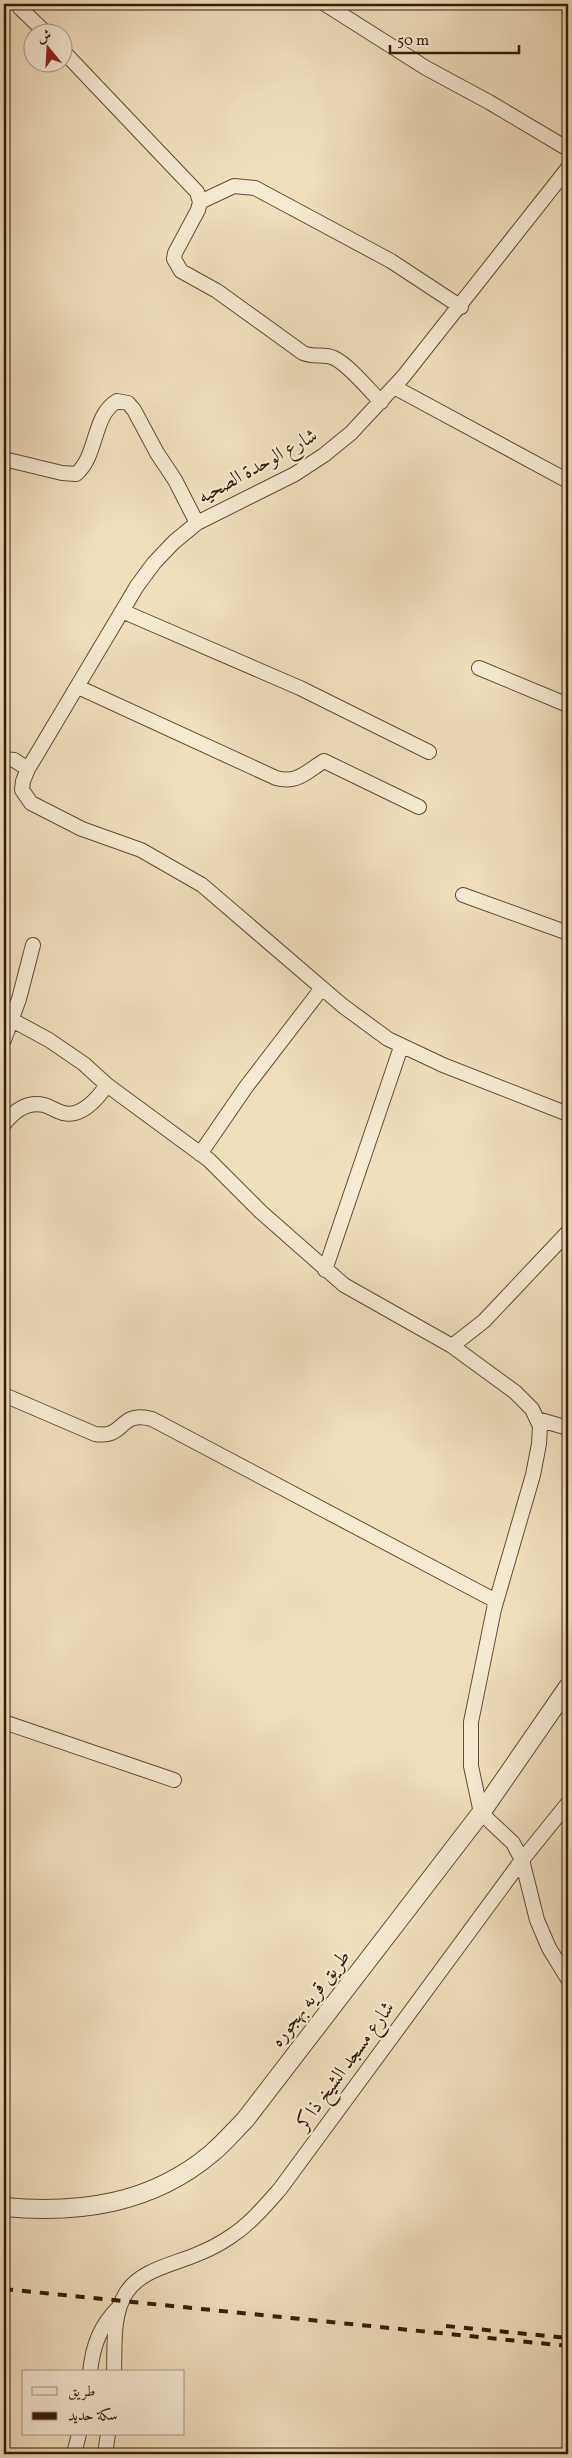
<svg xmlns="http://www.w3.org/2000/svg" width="572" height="2458" viewBox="0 0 572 2458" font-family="Vollkorn,Amiri,serif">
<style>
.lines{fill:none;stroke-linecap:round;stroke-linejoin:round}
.minor-casing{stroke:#604e30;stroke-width:16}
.tertiary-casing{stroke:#604e30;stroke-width:20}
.minor{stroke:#f5ead3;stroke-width:14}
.tertiary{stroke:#f5ead3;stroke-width:18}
.rail{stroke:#311e02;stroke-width:4;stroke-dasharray:9 9;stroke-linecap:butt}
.labels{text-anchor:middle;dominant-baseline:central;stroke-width:4.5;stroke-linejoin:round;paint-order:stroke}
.street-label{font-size:20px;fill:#311e02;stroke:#f5ead3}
</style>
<rect width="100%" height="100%" fill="#efdfbb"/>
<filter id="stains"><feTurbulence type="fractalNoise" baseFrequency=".004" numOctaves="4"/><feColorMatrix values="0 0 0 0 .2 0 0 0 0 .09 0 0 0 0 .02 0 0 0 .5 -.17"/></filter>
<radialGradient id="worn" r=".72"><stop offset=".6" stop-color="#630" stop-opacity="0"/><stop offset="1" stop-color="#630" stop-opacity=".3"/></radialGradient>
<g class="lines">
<defs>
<path id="minor" d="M 325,4 L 426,68 L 489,102 L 568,149
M 20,8 L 45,32
M 62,50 L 197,192 L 200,202 L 198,210 L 175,253 L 174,259 L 181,271 L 217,291 L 303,353 C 314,358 324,353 334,358 C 349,365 369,390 381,402
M 568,168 L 403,377 L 351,433 L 324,455 L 295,474 L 197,523 L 174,542 L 154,563 L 137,586 L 28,769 L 23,781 L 22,790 L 31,803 L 82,829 L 141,850 L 202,885 L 343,1006 L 388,1039 L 443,1065 L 568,1114
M 200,202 L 234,186 L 255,188 L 391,261 L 461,307
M 394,387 L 568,481
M 4,459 L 62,473 L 76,474 C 98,456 92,416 117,401 L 128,403 L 134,410 L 157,453 L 175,480 L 197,523
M 122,611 L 300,688 L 429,752
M 479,668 L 568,705
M 78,687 L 276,778 C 298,784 307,771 324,761 L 419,807
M 4,759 L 14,760 L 28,769
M 463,895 L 568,933
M 12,1020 L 49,1040 L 84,1064 L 107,1085 L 209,1160 L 261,1212 L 344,1285 L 452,1346 L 515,1392 L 532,1409 L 540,1426 L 539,1444 L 533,1475 L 494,1609 L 471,1722 L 471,1766 L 481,1813 L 513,1843 L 522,1860 L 537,1920 L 549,1948 L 568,1979
M 4,1040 L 19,999 L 33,945
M 4,1124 C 14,1111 27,1101 44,1105 C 51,1107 56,1111 63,1113 C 81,1118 98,1098 107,1085
M 200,1154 L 246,1087 L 322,988
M 325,1270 L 401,1047
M 452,1346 L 484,1321 L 568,1232
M 4,1395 L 95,1434 C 126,1439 118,1410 152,1419 L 496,1601
M 537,1419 L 568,1428
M 4,1722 L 174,1780
M 90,2372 C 93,2345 100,2326 119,2307
M 114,2372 C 115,2346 112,2315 126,2293 C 141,2269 176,2264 200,2253 C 210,2249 221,2243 230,2237 C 250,2224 265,2206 280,2189 L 522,1860 L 568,1803
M 74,2454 L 79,2434
M 105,2454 L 108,2434"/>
<path id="tertiary" d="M 4,2207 C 79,2214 152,2204 212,2153 C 224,2143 234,2131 245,2120 L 481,1813 L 568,1687"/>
</defs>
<use href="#minor" class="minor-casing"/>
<use href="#tertiary" class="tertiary-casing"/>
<use href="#minor" class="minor"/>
<use href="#tertiary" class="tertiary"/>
<path class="rail" d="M 4,2289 L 568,2346
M 446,2326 L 568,2338"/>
</g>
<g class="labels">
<g class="street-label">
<text transform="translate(258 467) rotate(-29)">شارع الوحدة الصحيه</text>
<text transform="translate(311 1999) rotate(-52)">طريق قريه بهجوره</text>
<text transform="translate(346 2066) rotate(-54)">شارع مسجد الشيخ ذاكر</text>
</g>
</g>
<rect width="572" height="2458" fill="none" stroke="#efdfbb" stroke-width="20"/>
<rect x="5" y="5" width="562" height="2448" fill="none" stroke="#311e02" stroke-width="2.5"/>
<rect x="10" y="10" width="552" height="2438" fill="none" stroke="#311e02"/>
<rect x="22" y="2370" width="162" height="65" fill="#f5ead3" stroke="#a7987f"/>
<rect x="32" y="2387" width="25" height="8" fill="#f5ead3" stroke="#a7987f"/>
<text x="68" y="2396" font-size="15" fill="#311e02">طريق</text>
<rect x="32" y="2412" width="25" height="8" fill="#311e02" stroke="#a7987f"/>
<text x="68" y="2420" font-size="15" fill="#311e02">سكة حديد</text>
<g transform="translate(48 48) rotate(342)"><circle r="24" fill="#f5ead3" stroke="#a7987f"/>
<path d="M0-4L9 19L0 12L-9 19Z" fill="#8f2418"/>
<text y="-8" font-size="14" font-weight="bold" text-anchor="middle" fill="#311e02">ش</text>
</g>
<path d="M390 45v8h129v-8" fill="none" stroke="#311e02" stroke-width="2.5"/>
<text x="397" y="45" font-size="15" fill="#311e02" stroke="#f5ead3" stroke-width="4" paint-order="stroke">50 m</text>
<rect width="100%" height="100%" filter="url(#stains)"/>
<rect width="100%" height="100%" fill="url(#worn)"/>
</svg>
